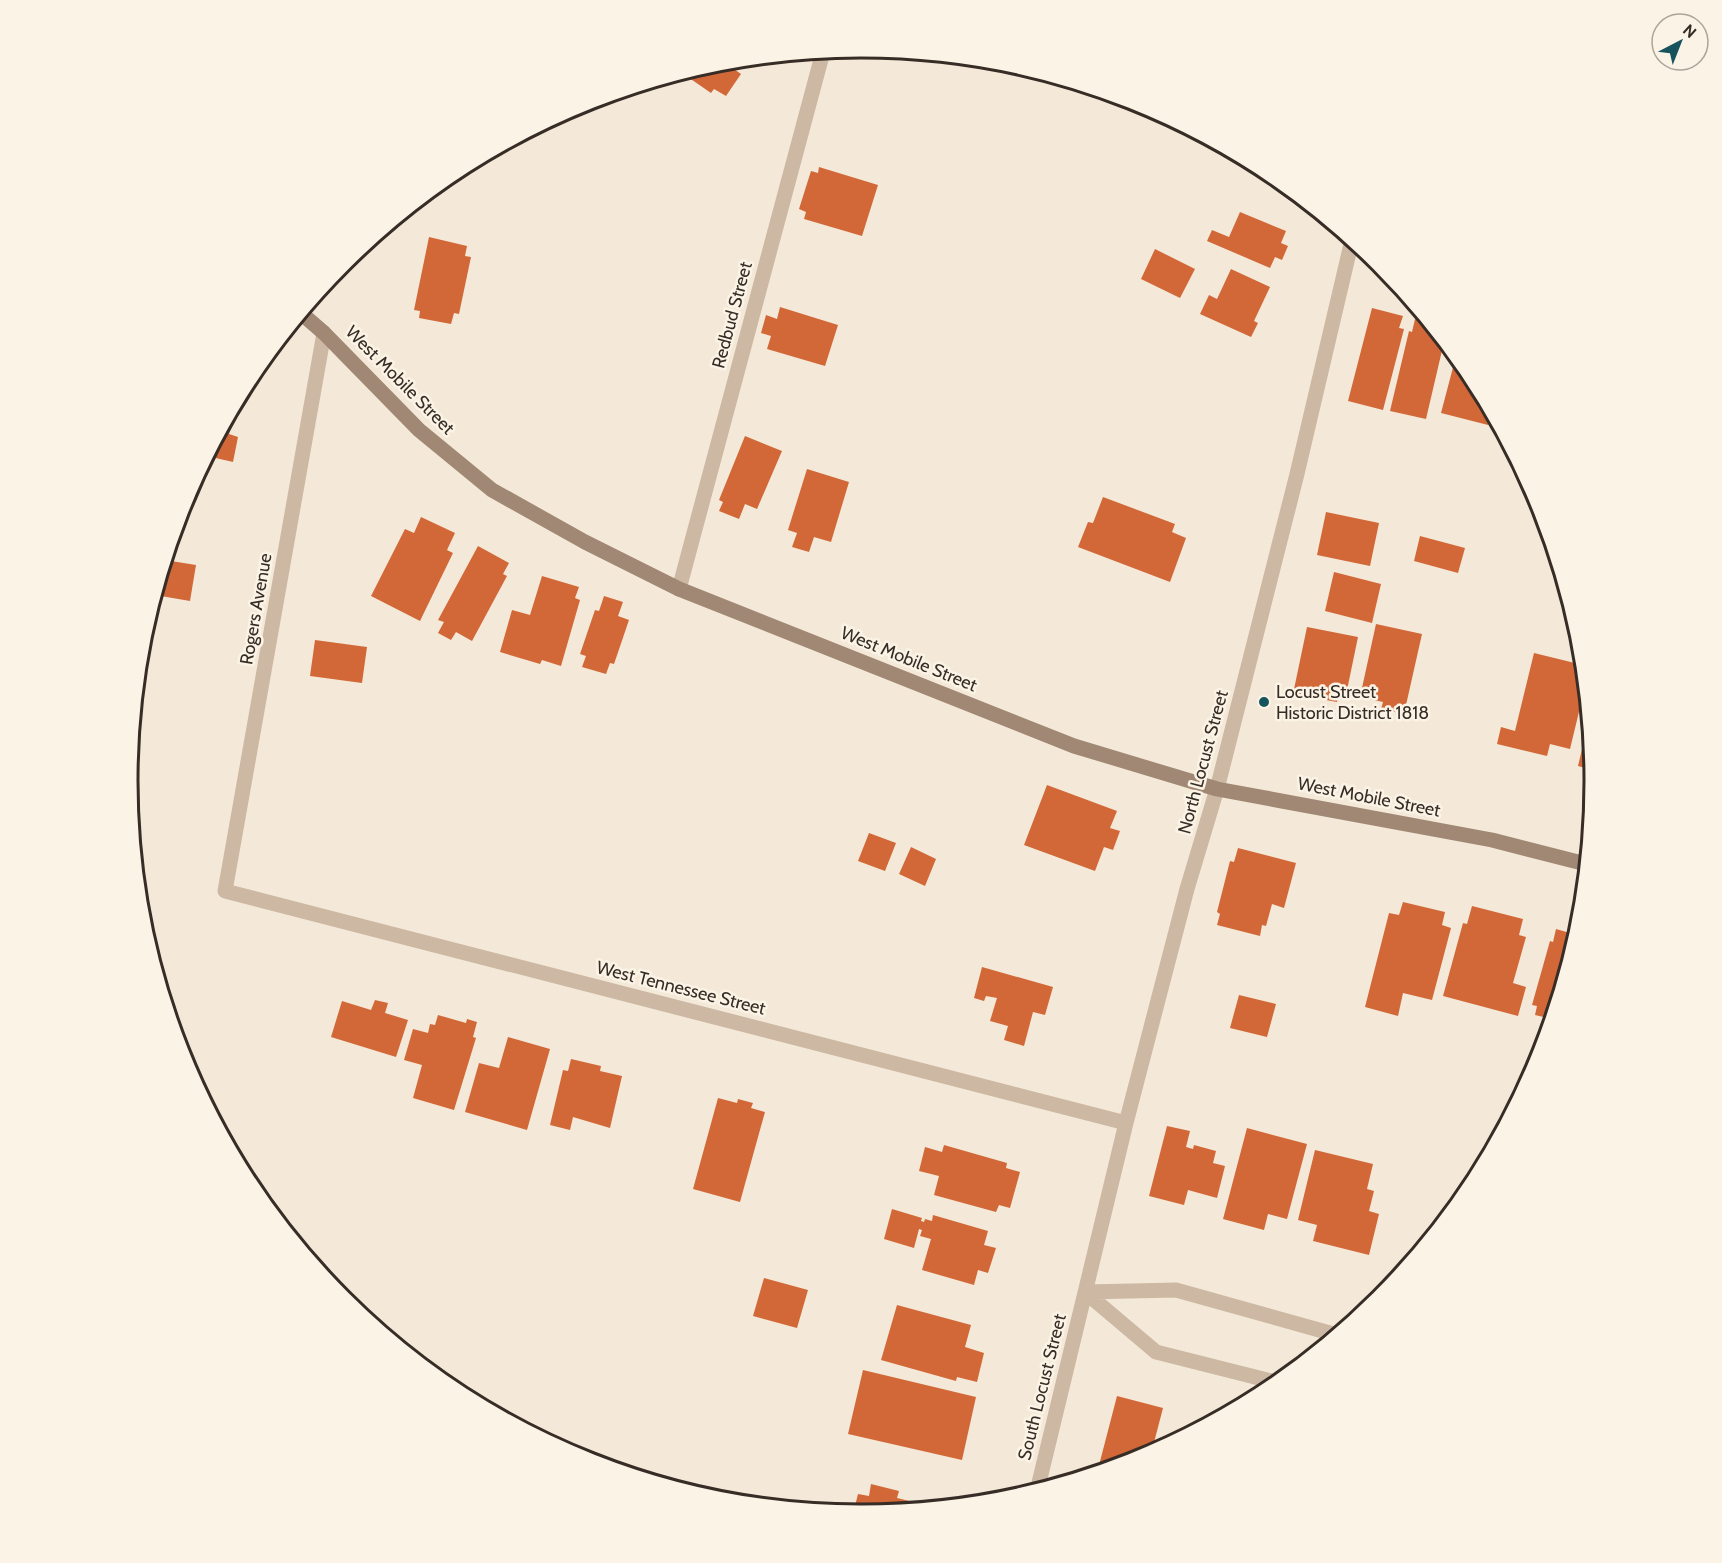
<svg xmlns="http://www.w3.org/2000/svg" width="1722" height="1563" viewBox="0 0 1722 1563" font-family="Cabin,sans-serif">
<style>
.building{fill:#d26838}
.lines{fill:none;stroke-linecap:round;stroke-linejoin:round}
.street{stroke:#cdb9a3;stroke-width:15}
.secondary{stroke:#a18874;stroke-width:15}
.poi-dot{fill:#17535d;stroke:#fbf3e5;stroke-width:2}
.labels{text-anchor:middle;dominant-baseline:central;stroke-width:5;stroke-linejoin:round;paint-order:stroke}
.street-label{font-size:18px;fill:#372d26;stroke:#fbf3e5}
.poi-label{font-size:18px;fill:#372d26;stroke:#fbf3e5;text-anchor:start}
.rim{fill:none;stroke:#372d26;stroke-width:3}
</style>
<rect width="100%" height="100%" fill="#f4e9d8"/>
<path class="building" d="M 736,60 L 731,67 L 741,74 L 726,96 L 714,89 L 711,93 L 682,73 L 718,62 Z
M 819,167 L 878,185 L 862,236 L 804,219 L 806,212 L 799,209 L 811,171 L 818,173 Z
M 1240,212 L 1286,231 L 1281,243 L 1288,246 L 1282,260 L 1275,257 L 1270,268 L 1207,241 L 1212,230 L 1229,237 Z
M 429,237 L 467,246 L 465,256 L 471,257 L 459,314 L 454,313 L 451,324 L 419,318 L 420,311 L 414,310 Z
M 1155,249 L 1195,269 L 1180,298 L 1141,279 Z
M 1231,269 L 1270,287 L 1254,321 L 1258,323 L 1251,337 L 1200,314 L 1209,295 L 1217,299 Z
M 780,307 L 838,325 L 825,366 L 767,349 L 771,336 L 761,333 L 766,315 L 777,319 Z
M 1372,308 L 1403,316 L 1399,328 L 1404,329 L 1383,410 L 1348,401 Z
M 1415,319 L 1428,322 L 1444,342 L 1426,419 L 1390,411 L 1409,331 L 1412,332 Z
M 1456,356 L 1471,374 L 1491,412 L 1488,425 L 1441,413 Z
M 228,418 L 233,419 L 229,434 L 238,437 L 233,462 L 207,456 Z
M 745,436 L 782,451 L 757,509 L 745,504 L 739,519 L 719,511 L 723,502 L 719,500 Z
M 807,469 L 849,482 L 831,542 L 814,537 L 809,552 L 792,547 L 797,533 L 788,530 Z
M 1103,497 L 1175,524 L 1172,532 L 1186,538 L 1170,582 L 1078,547 L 1088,522 L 1093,523 Z
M 1326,512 L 1379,523 L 1370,566 L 1317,555 Z
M 421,517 L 455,533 L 447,550 L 453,553 L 420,621 L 371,596 L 405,529 L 414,533 Z
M 1420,536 L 1465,548 L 1458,573 L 1414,561 Z
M 478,546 L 509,563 L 503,574 L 507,576 L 472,641 L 456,632 L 451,640 L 438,633 L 444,622 L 438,620 Z
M 165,560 L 196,565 L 190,601 L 155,595 Z
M 1334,572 L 1381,584 L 1372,623 L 1325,611 Z
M 542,576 L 579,587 L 575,598 L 580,600 L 561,666 L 542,660 L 540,664 L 500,652 L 512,610 L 530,615 Z
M 604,596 L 623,602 L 618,616 L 629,620 L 614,664 L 610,663 L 606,674 L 582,667 L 586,656 L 580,654 L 595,610 L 599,611 Z
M 1376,624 L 1422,634 L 1404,714 L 1381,709 L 1383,702 L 1360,697 Z
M 1307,627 L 1358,637 L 1346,695 L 1339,694 L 1337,702 L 1293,694 Z
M 315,640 L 367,647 L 362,683 L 310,676 Z
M 1534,653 L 1583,665 L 1585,687 L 1570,749 L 1550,744 L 1547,756 L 1497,744 L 1501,727 L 1515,731 Z
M 1588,724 L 1589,724 L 1593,770 L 1578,766 Z
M 1047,785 L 1117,811 L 1110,828 L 1120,831 L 1113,850 L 1104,847 L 1095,871 L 1024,845 Z
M 869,833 L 896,843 L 885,871 L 858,861 Z
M 911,847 L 936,859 L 925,886 L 899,874 Z
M 1238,848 L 1296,863 L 1284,908 L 1272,904 L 1266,926 L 1262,925 L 1260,936 L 1217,925 L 1220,914 L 1217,912 L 1230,861 L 1234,862 Z
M 1403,902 L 1445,912 L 1442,925 L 1451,928 L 1432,1000 L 1403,993 L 1398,1016 L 1365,1007 L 1389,913 L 1399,915 Z
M 1472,906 L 1523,919 L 1519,935 L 1526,937 L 1513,983 L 1526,987 L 1518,1016 L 1443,996 L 1463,923 L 1467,924 Z
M 1556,929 L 1577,935 L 1552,1019 L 1535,1015 L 1537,1006 L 1532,1005 L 1550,941 L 1553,942 Z
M 982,967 L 1053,987 L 1045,1015 L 1033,1012 L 1024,1046 L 1004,1040 L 1008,1026 L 990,1021 L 997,998 L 986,996 L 984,1001 L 974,998 Z
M 1239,995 L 1276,1004 L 1267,1037 L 1230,1028 Z
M 375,1000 L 388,1003 L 385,1013 L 408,1020 L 396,1057 L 331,1037 L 342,1001 L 371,1010 Z
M 438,1015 L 466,1023 L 467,1019 L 477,1022 L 473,1037 L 476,1038 L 454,1110 L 413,1098 L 422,1065 L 404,1060 L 413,1029 L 428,1033 L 430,1024 L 435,1025 Z
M 508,1037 L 550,1049 L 527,1130 L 465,1112 L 479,1063 L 499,1068 Z
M 571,1059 L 601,1066 L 600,1071 L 622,1076 L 610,1128 L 573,1117 L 570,1130 L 550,1125 L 563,1070 L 568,1071 Z
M 718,1098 L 737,1103 L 738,1099 L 753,1103 L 751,1108 L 765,1112 L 740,1202 L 693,1189 Z
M 1167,1126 L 1190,1131 L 1186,1147 L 1193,1149 L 1194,1145 L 1216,1151 L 1213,1163 L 1225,1166 L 1217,1198 L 1188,1190 L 1184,1205 L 1149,1196 Z
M 1247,1128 L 1307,1144 L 1287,1219 L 1268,1214 L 1264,1230 L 1223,1219 Z
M 944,1145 L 1007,1163 L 1006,1168 L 1020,1172 L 1010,1208 L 999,1205 L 996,1212 L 934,1195 L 939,1176 L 919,1171 L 925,1147 L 942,1152 Z
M 1315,1150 L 1373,1164 L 1367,1189 L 1374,1191 L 1369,1211 L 1379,1214 L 1369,1255 L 1313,1241 L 1317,1225 L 1298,1220 Z
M 892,1209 L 922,1218 L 921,1221 L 924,1222 L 925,1219 L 932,1221 L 933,1215 L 988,1231 L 984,1245 L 996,1248 L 988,1273 L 978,1270 L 974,1285 L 922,1270 L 931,1239 L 920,1236 L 922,1230 L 919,1229 L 914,1248 L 884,1239 Z
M 764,1278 L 808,1290 L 797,1328 L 753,1316 Z
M 897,1305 L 971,1325 L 965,1347 L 984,1353 L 977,1382 L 957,1377 L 956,1381 L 881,1360 Z
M 863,1370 L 976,1397 L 962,1460 L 848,1434 Z
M 1117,1396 L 1163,1408 L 1151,1454 L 1097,1473 Z
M 871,1484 L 899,1491 L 897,1498 L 926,1505 L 926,1509 L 853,1514 L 858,1494 L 869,1496 Z"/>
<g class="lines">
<path class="street" d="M 324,333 L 225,891 L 1126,1123
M 679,589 L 823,52
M 1085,1292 L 1176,1290 L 1337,1335
M 1085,1292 L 1156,1352 L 1279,1383
M 1037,1491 L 1126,1123 L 1187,889 L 1217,789 L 1297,474 L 1352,240"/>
<path class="secondary" d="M 301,313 L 324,333 L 419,430 L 492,490 L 585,542 L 679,589 L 1074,746 L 1217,789 L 1492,840 L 1586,864"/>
</g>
<circle class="poi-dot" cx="1264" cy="702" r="6"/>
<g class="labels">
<g class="street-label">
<text transform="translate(732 315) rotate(-75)">Redbud Street</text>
<text transform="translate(400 380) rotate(45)">West Mobile Street</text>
<text transform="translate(256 609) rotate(-80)">Rogers Avenue</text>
<text transform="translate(909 659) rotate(22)">West Mobile Street</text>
<text transform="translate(1203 762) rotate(-75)">North Locust Street</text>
<text transform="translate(1369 797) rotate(11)">West Mobile Street</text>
<text transform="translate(681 988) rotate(14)">West Tennessee Street</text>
<text transform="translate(1042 1387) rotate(-76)">South Locust Street</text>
</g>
<g class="poi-label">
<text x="1276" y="692">Locust Street<tspan x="1276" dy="21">Historic District 1818</tspan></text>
</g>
</g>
<path d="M0 0H1722V1563H0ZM138 781a723 723 0 1 1 1446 0a723 723 0 1 1-1446 0Z" fill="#fbf3e5" fill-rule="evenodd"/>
<path class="rim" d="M138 781a723 723 0 1 1 1446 0a723 723 0 1 1-1446 0Z"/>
<g transform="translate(1680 42) rotate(42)"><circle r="28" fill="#fbf3e5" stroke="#ada499" stroke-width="1.5"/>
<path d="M0-4.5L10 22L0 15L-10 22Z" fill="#17535d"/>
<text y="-9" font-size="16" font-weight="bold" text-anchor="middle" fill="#372d26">N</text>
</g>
</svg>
